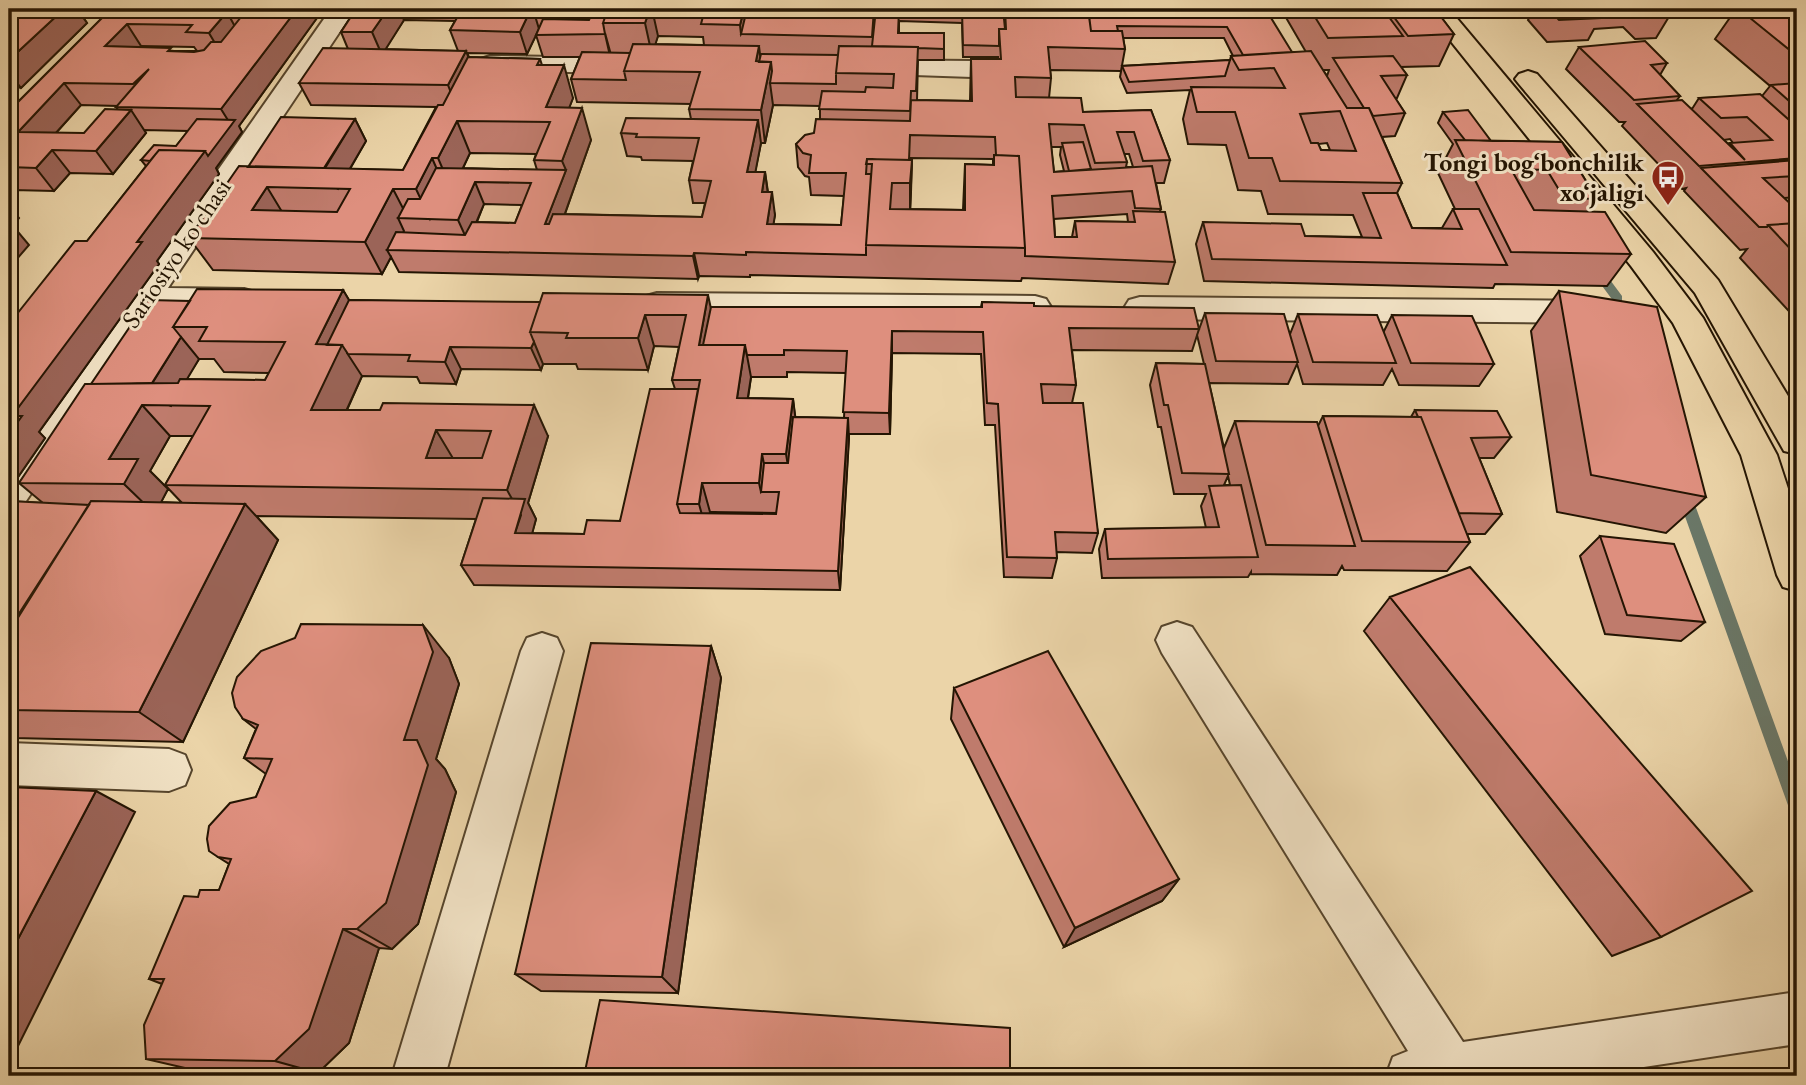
<svg xmlns="http://www.w3.org/2000/svg" width="1806" height="1085" viewBox="0 0 1806 1085" font-family="'EB Garamond',serif">
<style>
.lines{fill:none;stroke-linecap:round;stroke-linejoin:round}
.stream{fill:#6a7767;fill-rule:evenodd}
.minor-casing{stroke:#56452c;stroke-width:4}
.major-casing{stroke:#241503;stroke-width:4}
.minor{fill:#f2e3c6;fill-rule:evenodd}
.major{fill:#ebd4a8;fill-rule:evenodd}
.wall{fill:#bf7b6c;stroke:#241503;stroke-width:2;fill-rule:evenodd}
.shaded-wall{fill:#9b6458;stroke:#241503;stroke-width:2}
.building{fill:#de8f7e;stroke:#241503;stroke-width:2;fill-rule:evenodd}
.labels{text-anchor:middle;dominant-baseline:central;stroke-width:6;stroke-linejoin:round;paint-order:stroke}
.far-poi-label{font-size:26px;font-weight:bold;fill:#241503;stroke:#f2e3c6;text-anchor:end}
.far-street-label{font-size:26px;fill:#241503;stroke:#f2e3c6}
</style>
<rect width="100%" height="100%" fill="#ebd4a8"/>
<filter id="stains"><feTurbulence type="fractalNoise" baseFrequency=".00286" numOctaves="4"/><feColorMatrix values="0 0 0 0 .2 0 0 0 0 .09 0 0 0 0 .02 0 0 0 .5 -.17"/></filter>
<radialGradient id="worn" r=".72"><stop offset=".6" stop-color="#630" stop-opacity="0"/><stop offset="1" stop-color="#630" stop-opacity=".3"/></radialGradient>
<g class="lines">
<path class="stream" d="M 1598,268 L 1602,269 L 1622,296 L 1622,302 L 1614,302 L 1594,275 L 1594,269 Z
M 1684,489 L 1691,494 L 1797,786 L 1797,816 L 1791,814 L 1789,808 L 1677,494 Z"/>
<defs>
<path id="minor" d="M 331,9 L 355,9 L 168,288 L 244,289 L 255,292 L 260,300 L 255,308 L 244,311 L 154,310 L 22,507 L 9,512 L 9,468 Z
M 490,56 L 630,58 L 639,61 L 643,66 L 639,71 L 630,74 L 481,69 L 477,64 L 481,59 Z
M 865,60 L 972,61 L 981,64 L 985,69 L 981,74 L 972,77 L 856,73 L 852,68 L 856,63 Z
M 657,293 L 1035,296 L 1046,299 L 1051,307 L 1046,315 L 1035,318 L 657,315 L 646,312 L 641,304 L 646,296 Z
M 1140,297 L 1598,301 L 1609,304 L 1614,312 L 1609,320 L 1598,323 L 1140,319 L 1129,316 L 1124,308 L 1129,300 Z
M 1177,622 L 1192,627 L 1463,1042 L 1797,992 L 1797,1044 L 1584,1076 L 1386,1076 L 1393,1057 L 1408,1051 L 1162,653 L 1156,640 L 1162,627 Z
M 542,633 L 557,638 L 563,651 L 445,1076 L 392,1076 L 521,651 L 527,638 Z
M 9,743 L 169,749 L 185,755 L 191,770 L 185,785 L 169,791 L 9,785 Z"/>
<path id="major" d="M 1425,9 L 1449,9 L 1653,252 L 1703,318 L 1777,455 L 1797,516 L 1797,591 L 1783,587 L 1777,575 L 1741,455 L 1673,323 L 1631,266 Z
M 1528,71 L 1537,74 L 1718,280 L 1797,411 L 1797,454 L 1784,451 L 1695,293 L 1519,84 L 1515,79 L 1519,74 Z"/>
</defs>
<use href="#minor" class="minor-casing"/>
<use href="#major" class="major-casing"/>
<use href="#minor" class="minor"/>
<use href="#major" class="major"/>
</g>
<path class="wall" d="M 25,9 L 101,9 L 92,17 L 83,17 L 87,23 L 21,88 L 17,87 L 18,90 L 9,99 L 9,24 Z
M 111,9 L 330,9 L 328,11 L 322,11 L 239,126 L 242,132 L 216,168 L 219,174 L 157,261 L 159,264 L 39,432 L 45,438 L 9,490 L 9,324 L 87,241 L 146,166 L 141,160 L 176,146 L 188,131 L 144,130 L 146,133 L 113,174 L 70,173 L 54,191 L 13,190 L 9,195 L 9,111 ZM 141,46 L 194,47 L 197,51 L 174,51 L 140,47 ZM 81,105 L 117,106 L 116,107 L 118,110 L 84,133 L 56,133 Z
M 356,9 L 831,9 L 875,22 L 876,9 L 1088,9 L 1089,15 L 1099,15 L 1097,9 L 1253,9 L 1252,13 L 1292,52 L 1306,52 L 1281,9 L 1435,9 L 1454,34 L 1439,66 L 1401,67 L 1407,75 L 1397,98 L 1395,98 L 1405,113 L 1395,136 L 1382,137 L 1402,183 L 1397,193 L 1412,228 L 1442,228 L 1453,209 L 1455,209 L 1438,173 L 1453,144 L 1438,123 L 1443,112 L 1491,141 L 1562,142 L 1597,199 L 1589,211 L 1631,254 L 1607,286 L 1495,284 L 1493,288 L 1204,281 L 1196,244 L 1203,222 L 1305,236 L 1362,237 L 1353,215 L 1268,214 L 1261,191 L 1238,190 L 1226,145 L 1188,144 L 1183,119 L 1190,90 L 1127,93 L 1120,77 L 1122,66 L 1230,60 L 1231,56 L 1233,56 L 1224,38 L 1123,38 L 1125,49 L 1121,71 L 1050,70 L 1051,78 L 1049,98 L 1083,112 L 1151,110 L 1170,160 L 1164,183 L 1156,183 L 1161,209 L 1160,211 L 1175,262 L 1168,284 L 1022,278 L 1021,281 L 750,275 L 750,277 L 699,276 L 698,279 L 399,272 L 391,257 L 382,274 L 213,270 L 189,238 L 248,167 L 355,119 L 366,141 L 350,169 L 403,170 L 436,107 L 311,105 L 299,83 L 348,49 L 341,32 ZM 404,20 L 455,21 L 450,30 L 458,51 L 385,49 ZM 899,21 L 962,23 L 963,57 L 998,57 L 998,59 L 971,59 L 970,101 L 917,100 L 918,60 L 944,60 L 944,33 L 899,33 ZM 536,35 L 543,57 L 580,57 L 571,79 L 577,102 L 691,104 L 689,109 L 691,119 L 621,133 L 627,156 L 641,157 L 642,160 L 693,161 L 689,180 L 693,203 L 705,203 L 702,217 L 565,214 L 591,140 L 569,108 L 573,98 L 542,65 L 540,59 L 469,57 L 467,53 L 527,54 ZM 658,36 L 703,37 L 704,45 L 655,44 ZM 1323,70 L 1329,70 L 1327,76 ZM 773,105 L 820,106 L 820,119 L 814,133 L 796,144 L 798,167 L 805,176 L 809,177 L 811,195 L 844,196 L 841,225 L 773,224 L 775,215 L 768,192 L 765,172 L 755,172 L 761,143 L 765,143 ZM 1327,143 L 1330,150 L 1321,150 L 1318,144 ZM 1051,147 L 1061,147 L 1060,155 L 1064,171 L 1054,172 ZM 470,153 L 536,154 L 534,160 L 537,170 L 463,168 ZM 1124,154 L 1129,154 L 1133,167 L 1126,167 L 1127,162 ZM 910,158 L 993,159 L 993,165 L 965,164 L 963,210 L 910,209 L 912,160 L 910,160 ZM 484,204 L 522,205 L 515,223 L 477,222 ZM 1127,214 L 1128,222 L 1075,221 L 1072,237 L 1055,237 L 1054,219 Z
M 1518,9 L 1662,9 L 1670,15 L 1656,38 L 1635,39 L 1623,27 L 1594,29 L 1588,40 L 1547,42 L 1528,20 L 1529,18 L 1526,18 Z
M 1736,9 L 1797,9 L 1797,197 L 1784,198 L 1797,210 L 1797,320 L 1740,258 L 1747,249 L 1740,250 L 1684,191 L 1686,188 L 1682,189 L 1622,126 L 1625,122 L 1619,122 L 1566,69 L 1579,47 L 1667,63 L 1660,75 L 1680,96 L 1677,100 L 1692,109 L 1699,98 L 1762,96 L 1770,86 L 1715,39 ZM 1730,139 L 1733,143 L 1730,143 L 1729,145 L 1724,140 Z
M 343,290 L 349,300 L 711,307 L 981,307 L 982,302 L 1034,306 L 1199,329 L 1192,351 L 1072,350 L 1076,385 L 1072,403 L 1098,533 L 1092,553 L 1056,552 L 1057,558 L 1052,578 L 1004,577 L 995,425 L 985,425 L 981,354 L 892,353 L 890,434 L 849,434 L 840,590 L 474,585 L 461,565 L 476,519 L 256,516 L 278,540 L 183,742 L 14,738 L 9,735 L 9,501 L 43,503 L 19,483 L 91,384 L 190,301 ZM 654,346 L 679,347 L 672,380 L 675,389 L 620,521 L 584,534 L 532,533 L 536,519 L 528,503 L 548,436 L 347,410 L 362,376 L 417,377 L 420,383 L 456,384 L 461,369 L 541,370 L 543,364 L 576,364 L 578,369 L 648,370 ZM 199,359 L 214,359 L 224,372 L 269,373 L 265,380 L 186,379 ZM 787,372 L 846,373 L 844,418 L 795,417 L 793,399 L 748,398 L 751,377 L 787,377 ZM 170,436 L 193,436 L 165,485 L 182,503 L 161,502 L 168,489 L 150,471 ZM 710,512 L 776,513 L 776,514 Z
M 1559,291 L 1706,497 L 1666,533 L 1557,512 L 1531,331 Z
M 1205,313 L 1290,334 L 1298,314 L 1384,331 L 1392,315 L 1494,364 L 1479,386 L 1399,385 L 1392,369 L 1383,385 L 1303,384 L 1297,364 L 1288,384 L 1209,383 L 1224,448 L 1235,421 L 1318,426 L 1323,416 L 1411,417 L 1415,410 L 1511,437 L 1494,458 L 1479,458 L 1502,514 L 1485,534 L 1467,534 L 1470,542 L 1447,571 L 1344,570 L 1342,566 L 1337,575 L 1251,574 L 1251,572 L 1248,577 L 1102,578 L 1099,549 L 1105,529 L 1206,528 L 1201,506 L 1206,494 L 1174,494 L 1161,427 L 1158,427 L 1150,385 L 1156,363 L 1204,364 L 1197,335 ZM 1228,476 L 1230,485 L 1224,485 Z
M 1600,536 L 1705,622 L 1681,641 L 1605,634 L 1580,556 Z
M 1390,597 L 1661,937 L 1612,956 L 1364,631 Z
M 711,646 L 721,678 L 678,993 L 541,991 L 515,974 Z
M 449,658 L 459,684 L 436,759 L 445,769 L 456,792 L 418,924 L 392,949 L 379,948 L 349,1043 L 318,1073 L 198,1071 L 146,1059 L 162,984 L 149,979 L 198,897 L 219,890 L 229,864 L 218,857 L 256,797 L 266,774 L 244,758 L 256,729 L 243,719 Z
M 954,688 L 1179,879 L 1162,901 L 1064,947 L 951,719 Z"/>
<path class="shaded-wall" d="M 64,9 L 77,9 L 87,23 L 21,88 L 9,72 L 9,60 Z
M 87,9 L 101,9 L 92,17 Z
M 297,9 L 321,9 L 322,11 L 239,126 L 242,132 L 216,168 L 219,174 L 157,261 L 159,264 L 39,432 L 45,438 L 9,490 L 9,434 L 12,416 L 137,242 L 205,151 L 231,125 L 221,109 Z
M 388,9 L 399,9 L 404,20 L 382,55 L 372,32 Z
M 531,9 L 533,9 L 539,29 L 527,54 L 520,32 Z
M 650,9 L 652,9 L 658,36 L 652,55 L 645,23 Z
M 744,9 L 755,9 L 741,34 L 740,25 Z
M 227,12 L 239,34 L 222,55 L 209,33 Z
M 127,24 L 141,46 L 120,69 L 105,46 Z
M 605,33 L 611,55 L 610,56 L 605,34 Z
M 759,46 L 762,71 L 756,61 Z
M 466,51 L 475,73 L 457,108 L 448,85 Z
M 771,62 L 773,83 L 770,83 L 773,105 L 765,143 L 761,110 Z
M 564,65 L 573,98 L 557,139 L 546,107 Z
M 9,77 L 18,90 L 9,99 Z
M 64,83 L 81,105 L 36,155 L 18,132 Z
M 582,108 L 591,140 L 553,247 L 545,224 L 566,170 L 562,161 Z
M 131,110 L 146,133 L 113,174 L 96,151 Z
M 355,119 L 366,141 L 338,189 L 319,178 Z
M 758,120 L 761,143 L 751,195 L 747,172 Z
M 457,121 L 470,153 L 452,191 L 438,158 Z
M 52,150 L 70,173 L 54,191 L 36,168 Z
M 432,158 L 446,190 L 430,219 L 416,189 Z
M 912,160 L 911,192 L 910,216 L 910,183 Z
M 765,172 L 768,195 L 762,192 Z
M 475,182 L 484,204 L 468,242 L 458,220 Z
M 9,184 L 13,190 L 9,195 Z
M 267,187 L 287,220 L 252,210 Z
M 393,189 L 408,218 L 398,218 L 404,231 L 394,250 L 387,250 L 391,257 L 382,274 L 365,242 Z
M 772,192 L 775,215 L 770,246 L 767,224 Z
M 9,206 L 19,218 L 13,226 L 29,245 L 9,268 Z
M 694,253 L 699,276 L 698,279 L 693,256 Z
M 343,290 L 362,322 L 347,353 L 362,376 L 333,440 L 311,410 L 316,344 Z
M 708,295 L 715,327 L 710,354 L 699,345 Z
M 645,315 L 654,346 L 648,370 L 638,338 Z
M 892,331 L 892,353 L 890,434 L 889,413 Z
M 181,337 L 199,359 L 171,406 L 145,395 Z
M 534,342 L 543,364 L 541,370 L 531,348 Z
M 745,345 L 751,377 L 743,429 L 737,398 Z
M 450,347 L 461,369 L 456,384 L 445,362 Z
M 793,399 L 797,430 L 791,484 L 786,454 Z
M 142,405 L 170,436 L 150,471 L 168,489 L 155,514 L 124,484 L 109,459 Z
M 534,405 L 548,436 L 528,503 L 536,519 L 527,553 L 515,533 L 521,515 L 507,490 Z
M 848,418 L 849,439 L 840,590 L 838,571 Z
M 436,430 L 454,460 L 426,458 Z
M 762,454 L 768,484 L 761,492 L 759,483 Z
M 702,483 L 710,512 L 707,533 L 699,504 Z
M 245,504 L 278,540 L 183,742 L 139,712 Z
M 423,625 L 449,658 L 459,684 L 436,759 L 445,769 L 456,792 L 418,924 L 392,949 L 357,929 L 404,740 Z
M 711,646 L 721,678 L 678,993 L 662,977 Z
M 96,791 L 135,812 L 9,1064 L 9,956 Z
M 1179,879 L 1162,901 L 1064,947 L 1075,928 Z
M 343,929 L 379,948 L 349,1043 L 318,1073 L 275,1061 Z"/>
<path class="building" d="M 25,9 L 64,9 L 9,60 L 9,24 Z
M 111,9 L 297,9 L 221,109 L 116,107 L 149,69 L 133,84 L 64,83 L 18,132 L 84,133 L 105,109 L 131,110 L 96,151 L 52,150 L 36,168 L 9,167 L 9,111 ZM 227,12 L 245,12 L 221,42 L 211,42 L 204,50 L 194,52 L 168,51 L 171,48 L 105,46 L 127,24 L 192,25 L 186,32 L 209,33 Z
M 356,9 L 388,9 L 372,32 L 341,32 Z
M 462,9 L 531,9 L 520,32 L 450,30 Z
M 594,9 L 608,9 L 603,23 L 605,34 L 536,35 L 543,19 L 589,20 Z
M 608,9 L 650,9 L 645,23 L 603,23 Z
M 705,9 L 744,9 L 740,25 L 701,24 Z
M 747,9 L 874,9 L 872,37 L 741,34 Z
M 876,9 L 1003,9 L 1005,29 L 999,29 L 999,46 L 963,45 L 962,11 L 899,10 L 898,33 L 944,33 L 944,49 L 918,48 L 918,47 L 872,46 Z
M 1005,9 L 1088,9 L 1091,31 L 1122,31 L 1125,49 L 1048,47 L 1051,78 L 1015,77 L 1016,97 L 1081,98 L 1083,112 L 1151,110 L 1170,160 L 1143,161 L 1134,132 L 1117,132 L 1127,162 L 1095,163 L 1084,125 L 1049,124 L 1054,172 L 1152,166 L 1161,209 L 1135,208 L 1132,191 L 1052,196 L 1055,237 L 1077,237 L 1075,221 L 1135,222 L 1133,211 L 1165,212 L 1175,262 L 1025,256 L 1025,248 L 1019,156 L 996,155 L 995,137 L 910,135 L 909,160 L 867,159 L 866,174 L 871,174 L 866,245 L 866,255 L 746,252 L 746,255 L 694,253 L 693,256 L 387,250 L 396,232 L 465,235 L 472,222 L 515,223 L 531,183 L 475,182 L 458,220 L 398,218 L 408,199 L 420,199 L 436,168 L 566,170 L 545,224 L 549,224 L 553,214 L 702,217 L 711,181 L 689,180 L 699,138 L 636,137 L 637,134 L 621,133 L 626,118 L 758,120 L 747,172 L 765,172 L 762,192 L 772,192 L 767,224 L 841,225 L 846,173 L 809,173 L 811,155 L 803,153 L 796,144 L 805,135 L 814,133 L 816,119 L 910,121 L 911,100 L 972,101 L 971,59 L 1001,59 L 999,29 L 1006,29 Z
M 1310,9 L 1383,9 L 1403,36 L 1328,38 Z
M 1388,9 L 1435,9 L 1454,34 L 1408,36 Z
M 1549,9 L 1593,9 L 1600,18 L 1559,20 Z
M 1640,9 L 1662,9 L 1670,15 L 1649,17 Z
M 1739,9 L 1797,9 L 1797,28 L 1796,28 L 1797,29 L 1797,56 Z
M 1268,13 L 1292,52 L 1243,55 L 1227,27 L 1117,26 L 1118,31 L 1091,31 L 1089,15 Z
M 1645,41 L 1667,63 L 1651,65 L 1680,96 L 1634,100 L 1579,47 Z
M 633,44 L 759,46 L 756,61 L 771,62 L 761,110 L 689,109 L 700,72 L 624,71 Z
M 839,46 L 918,47 L 916,91 L 911,91 L 910,111 L 819,109 L 822,91 L 865,92 L 866,87 L 893,88 L 894,74 L 836,73 Z
M 323,48 L 466,51 L 448,85 L 299,83 Z
M 1311,51 L 1347,108 L 1369,108 L 1402,183 L 1280,181 L 1272,158 L 1249,158 L 1235,112 L 1197,112 L 1191,87 L 1285,88 L 1274,68 L 1239,70 L 1231,56 ZM 1340,111 L 1356,151 L 1321,150 L 1318,143 L 1311,143 L 1300,114 Z
M 582,52 L 630,53 L 624,71 L 626,80 L 571,79 Z
M 761,54 L 838,55 L 836,73 L 836,84 L 770,83 L 772,71 L 771,62 L 759,62 Z
M 1393,56 L 1407,75 L 1381,76 L 1405,113 L 1373,116 L 1369,108 L 1364,108 L 1333,58 Z
M 468,57 L 540,59 L 537,65 L 564,65 L 546,107 L 582,108 L 562,161 L 534,160 L 550,122 L 457,121 L 438,158 L 432,158 L 416,189 L 393,189 L 365,242 L 189,238 L 239,166 L 403,170 L 438,105 L 443,105 ZM 267,187 L 350,189 L 337,212 L 252,210 Z
M 1230,60 L 1225,76 L 1129,82 L 1122,66 Z
M 1797,83 L 1797,108 L 1771,85 Z
M 1760,94 L 1797,127 L 1797,158 L 1699,166 L 1637,104 L 1682,100 L 1745,160 L 1730,143 L 1772,140 L 1747,117 L 1721,118 L 1699,98 Z
M 1468,110 L 1491,141 L 1465,140 L 1443,112 Z
M 281,117 L 355,119 L 324,168 L 248,167 Z
M 197,119 L 235,120 L 208,156 L 205,151 L 159,150 L 150,161 L 141,160 L 154,145 L 176,146 Z
M 1455,140 L 1562,142 L 1597,199 L 1564,198 L 1547,170 L 1511,169 L 1534,210 L 1605,212 L 1631,254 L 1511,252 Z
M 1083,142 L 1091,169 L 1069,171 L 1062,143 Z
M 159,150 L 205,151 L 137,242 L 142,242 L 12,416 L 22,416 L 9,434 L 9,324 L 75,241 L 87,241 Z
M 994,155 L 1019,156 L 1025,248 L 866,245 L 872,164 L 866,164 L 867,159 L 912,160 L 910,183 L 892,183 L 890,209 L 965,210 L 965,164 L 994,165 Z
M 1797,160 L 1797,176 L 1763,178 L 1797,210 L 1797,223 L 1768,225 L 1767,227 L 1759,227 L 1701,168 Z
M 1363,193 L 1397,193 L 1412,228 L 1462,229 L 1453,209 L 1479,209 L 1507,265 L 1212,259 L 1203,222 L 1301,224 L 1305,236 L 1381,238 Z
M 1797,223 L 1797,256 L 1768,225 Z
M 197,289 L 343,290 L 316,344 L 342,345 L 311,410 L 380,410 L 383,403 L 534,405 L 507,490 L 165,485 L 210,406 L 142,405 L 109,459 L 138,459 L 124,484 L 19,483 L 85,384 L 178,383 L 180,379 L 265,380 L 285,342 L 199,341 L 207,327 L 173,327 ZM 436,430 L 491,431 L 482,458 L 426,458 Z
M 1559,291 L 1657,307 L 1706,497 L 1591,475 Z
M 543,293 L 708,295 L 699,345 L 745,345 L 737,398 L 793,399 L 786,454 L 762,454 L 759,483 L 702,483 L 699,504 L 677,504 L 700,380 L 672,380 L 686,315 L 645,315 L 638,338 L 566,338 L 568,333 L 530,332 Z
M 148,300 L 190,301 L 173,327 L 181,337 L 152,383 L 91,384 Z
M 349,300 L 540,302 L 530,332 L 534,342 L 531,348 L 450,347 L 445,362 L 408,361 L 410,355 L 348,354 L 342,345 L 327,345 Z
M 982,302 L 1034,303 L 1034,306 L 1194,308 L 1199,329 L 1069,328 L 1076,385 L 1041,384 L 1043,403 L 1083,403 L 1098,533 L 1055,532 L 1057,558 L 1007,557 L 998,404 L 987,403 L 983,332 L 892,331 L 889,413 L 843,412 L 847,351 L 784,350 L 784,355 L 747,355 L 745,345 L 703,345 L 711,307 L 982,307 Z
M 1205,313 L 1284,314 L 1298,362 L 1216,361 Z
M 1298,314 L 1377,315 L 1396,363 L 1313,362 Z
M 1392,315 L 1472,316 L 1494,364 L 1411,363 Z
M 1156,363 L 1205,364 L 1229,474 L 1182,473 L 1168,405 L 1164,405 Z
M 650,389 L 698,389 L 677,504 L 680,513 L 776,514 L 779,492 L 761,492 L 764,463 L 788,463 L 793,417 L 848,418 L 838,571 L 461,565 L 483,498 L 525,499 L 515,533 L 584,534 L 587,520 L 620,521 Z
M 1415,410 L 1497,411 L 1511,437 L 1471,438 L 1502,514 L 1459,513 L 1421,417 L 1418,417 Z
M 1323,416 L 1421,417 L 1470,542 L 1362,541 Z
M 1235,421 L 1317,422 L 1355,546 L 1266,545 Z
M 1241,485 L 1258,557 L 1108,559 L 1105,529 L 1219,527 L 1209,486 Z
M 9,501 L 89,505 L 9,629 Z
M 91,501 L 245,504 L 139,712 L 9,710 L 9,632 Z
M 1600,536 L 1674,544 L 1705,622 L 1627,615 Z
M 1470,567 L 1752,891 L 1661,937 L 1390,597 Z
M 301,624 L 423,625 L 433,652 L 404,740 L 417,740 L 428,765 L 386,903 L 357,929 L 343,929 L 309,1029 L 275,1061 L 146,1059 L 144,1025 L 164,979 L 149,979 L 184,896 L 198,897 L 200,890 L 219,890 L 231,859 L 218,857 L 209,851 L 207,839 L 209,826 L 230,803 L 256,797 L 272,759 L 244,758 L 258,725 L 243,719 L 235,707 L 232,693 L 237,677 L 261,651 L 295,638 Z
M 591,643 L 711,646 L 662,977 L 515,974 Z
M 1048,651 L 1179,879 L 1075,928 L 954,688 Z
M 9,787 L 96,791 L 9,956 Z
M 600,1000 L 1010,1028 L 1010,1076 L 584,1076 Z"/>
<defs>
<symbol id="bus-pin" viewBox="-11 -11 22 30"><path d="M0 17L-7.5 6A9.5 9.5 0 1 1 7.5 6Z" fill="#8f2418" stroke="#f2e3c6"/><path d="M-5-6H5V4H4V6H2V4H-2V6H-4V4H-5ZM-3.5-4V0h7V-4ZM-3.5 1.2v1.5H-2V1.2ZM2 1.2v1.5H3.5V1.2Z" fill="#fff"/></symbol>
</defs>
<g fill-rule="evenodd">
<use href="#bus-pin" x="1649" y="158" width="38" height="52"/>
</g>
<g class="labels">
<g class="far-poi-label">
<text x="1644" y="162">Tongi bog‘bonchilik<tspan x="1644" dy="30">xo‘jaligi</tspan></text>
</g>
<g class="far-street-label">
<text transform="translate(176 253) rotate(-56)">Sariosiyo ko'chasi</text>
</g>
</g>
<rect width="1806" height="1085" fill="none" stroke="#ebd4a8" stroke-width="35"/>
<rect x="10" y="10" width="1785" height="1064" fill="none" stroke="#241503" stroke-width="3.5"/>
<rect x="18" y="18" width="1771" height="1050" fill="none" stroke="#241503" stroke-width="2"/>
<rect width="100%" height="100%" filter="url(#stains)"/>
<rect width="100%" height="100%" fill="url(#worn)"/>
</svg>
